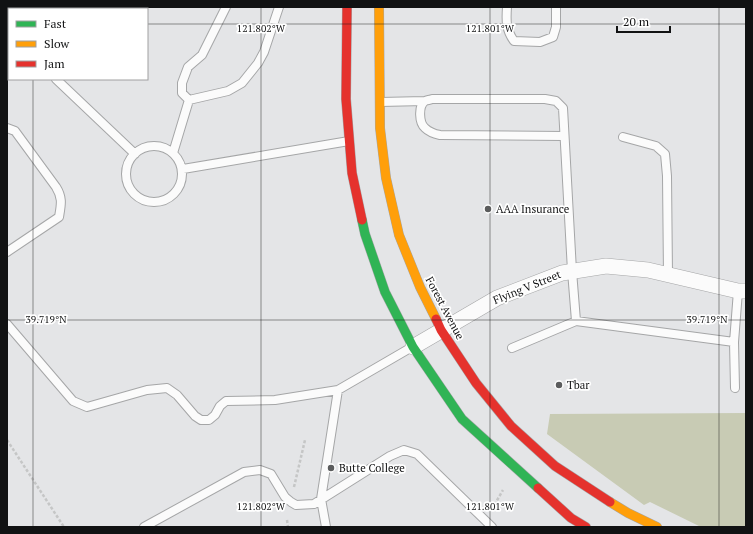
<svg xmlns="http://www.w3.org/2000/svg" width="753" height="534" viewBox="0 0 753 534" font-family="'PT Serif',serif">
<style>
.green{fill:#c8cbb4}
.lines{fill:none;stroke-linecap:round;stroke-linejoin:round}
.lane-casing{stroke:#a5a6a7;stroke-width:10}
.street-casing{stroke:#a5a6a7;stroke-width:16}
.fast-casing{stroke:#a5a6a7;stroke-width:10}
.slow-casing{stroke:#a5a6a7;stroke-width:10}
.jam-casing{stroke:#a5a6a7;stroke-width:10}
.path{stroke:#c5c6c6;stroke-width:2.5;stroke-dasharray:3 2;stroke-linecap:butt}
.lane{stroke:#fbfbfb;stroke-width:8}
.street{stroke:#fbfbfb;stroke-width:15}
.fast{stroke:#30b455;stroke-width:9}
.slow{stroke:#ff9f0a;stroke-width:9}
.jam{stroke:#e5322d;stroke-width:9}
.ticks{fill:none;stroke:#111213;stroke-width:1;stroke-opacity:0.45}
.poi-dot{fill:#5b5c5d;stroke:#fff;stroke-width:1.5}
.labels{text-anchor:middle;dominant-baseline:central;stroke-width:3.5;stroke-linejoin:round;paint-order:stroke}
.poi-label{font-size:11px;fill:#111213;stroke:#fff;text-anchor:start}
.street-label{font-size:11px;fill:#111213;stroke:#fff}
.ticks-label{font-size:10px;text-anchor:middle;fill:#111213;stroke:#fff;stroke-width:3.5;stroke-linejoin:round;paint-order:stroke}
</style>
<rect width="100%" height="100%" fill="#e4e5e7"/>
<path class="green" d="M 746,413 L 746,527 L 701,527 L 650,502 L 644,505 L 547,434 L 550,414 Z"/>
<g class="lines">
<defs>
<path id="lane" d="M 226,7 L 202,55 L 188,67 L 182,83 L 182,93 L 189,100 L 228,91 L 242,83 L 258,63 L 264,52 L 279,7
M 507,7 C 506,21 506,30 514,41 L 540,42 L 553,37 L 556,27 L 556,7
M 24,9 L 24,7
M 7,59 L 9,58
M 56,79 L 135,154
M 380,102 L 425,101
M 7,128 L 15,131 L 56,187 C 63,198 61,205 59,217 L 7,252
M 564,136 L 440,135 C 435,134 429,132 425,128 C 419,123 418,106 425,101 C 427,100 430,100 432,99 L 545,99 L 556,101 L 563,108 L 572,271 L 576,321
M 623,137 L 656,146 L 665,154 L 667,176 L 668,275
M126 174a28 28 0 1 1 56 0a28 28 0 1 1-56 0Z
M 173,153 L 189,100
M 183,169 L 349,141
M 7,324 L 73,401 L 87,407 L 147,390 L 167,388 L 177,395 L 195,416 L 201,420 L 209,420 L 215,415 L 220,406 L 226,401 L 275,400 L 338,390 L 412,347
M 734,342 L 738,291
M 512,348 L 576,321 L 734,342 L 735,388
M 144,527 L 244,472 L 260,470 L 271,474 L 285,497 L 291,502 L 296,505 L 314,504 L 390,456 L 404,450 L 417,454 L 492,527
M 326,527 L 321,499 L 338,390"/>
<path id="street" d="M 413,347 L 497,298 L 562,273 L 606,266 L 648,270 L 738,291 L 746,291"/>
<path id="fast" d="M 362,220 L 365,234 L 385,292 L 413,347 L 462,419 L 538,488"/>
<path id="slow" d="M 379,7 L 380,128 L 386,178 L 399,235 L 420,287 L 436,319
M 610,502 L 628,513 L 657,527"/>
<path id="jam" d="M 347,7 L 346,99 L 352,173 L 362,220
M 436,319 L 441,330 L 476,383 L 511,426 L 555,466 L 610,502
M 538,488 L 571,518 L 586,527"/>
</defs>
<use href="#lane" class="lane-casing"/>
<use href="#street" class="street-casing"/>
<use href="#fast" class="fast-casing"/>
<use href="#slow" class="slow-casing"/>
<use href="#jam" class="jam-casing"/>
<path class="path" d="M 7,440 L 64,527
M 294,487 L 305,440
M 492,509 L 503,490
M 287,520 L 288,527"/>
<use href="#lane" class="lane"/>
<use href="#street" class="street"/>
<use href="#fast" class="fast"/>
<use href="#slow" class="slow"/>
<use href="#jam" class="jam"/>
</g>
<path class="ticks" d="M 33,7 L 33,9M 261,7 L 261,527M 490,7 L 490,527M 719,7 L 719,527M 7,24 L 9,24M 147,24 L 746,24M 33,79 L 33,527M 7,320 L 746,320"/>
<g class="poi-dot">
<circle cx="488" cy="209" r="4"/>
<circle cx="559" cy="385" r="4"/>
<circle cx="331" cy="468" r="4"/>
</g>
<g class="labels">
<g class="poi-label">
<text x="496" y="209">AAA Insurance</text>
<text x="567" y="385">Tbar</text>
<text x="339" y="468">Butte College</text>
</g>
<g class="street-label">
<text transform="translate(527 287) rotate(-22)">Flying V Street</text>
<text transform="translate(445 308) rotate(62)">Forest Avenue</text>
</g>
</g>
<g class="ticks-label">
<text x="261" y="32">121.802°W</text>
<text x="490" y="32">121.801°W</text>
<text x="46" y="323">39.719°N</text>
<text x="707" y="323">39.719°N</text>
<text x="261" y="510">121.802°W</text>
<text x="490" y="510">121.801°W</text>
</g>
<rect width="753" height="534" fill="none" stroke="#111213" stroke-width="16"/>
<rect x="8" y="8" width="140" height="72" fill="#ffffff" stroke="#a0a0a1"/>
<rect x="16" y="21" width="20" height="6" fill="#30b455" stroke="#a0a0a1"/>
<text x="44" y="28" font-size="12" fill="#111213">Fast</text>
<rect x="16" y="41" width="20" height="6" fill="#ff9f0a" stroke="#a0a0a1"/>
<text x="44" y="48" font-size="12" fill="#111213">Slow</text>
<rect x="16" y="61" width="20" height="6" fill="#e5322d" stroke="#a0a0a1"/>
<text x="44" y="68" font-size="12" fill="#111213">Jam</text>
<path d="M617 26v6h53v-6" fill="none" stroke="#111213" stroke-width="2"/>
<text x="623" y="26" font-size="12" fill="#111213" stroke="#ffffff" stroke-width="3" paint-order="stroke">20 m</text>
</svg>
